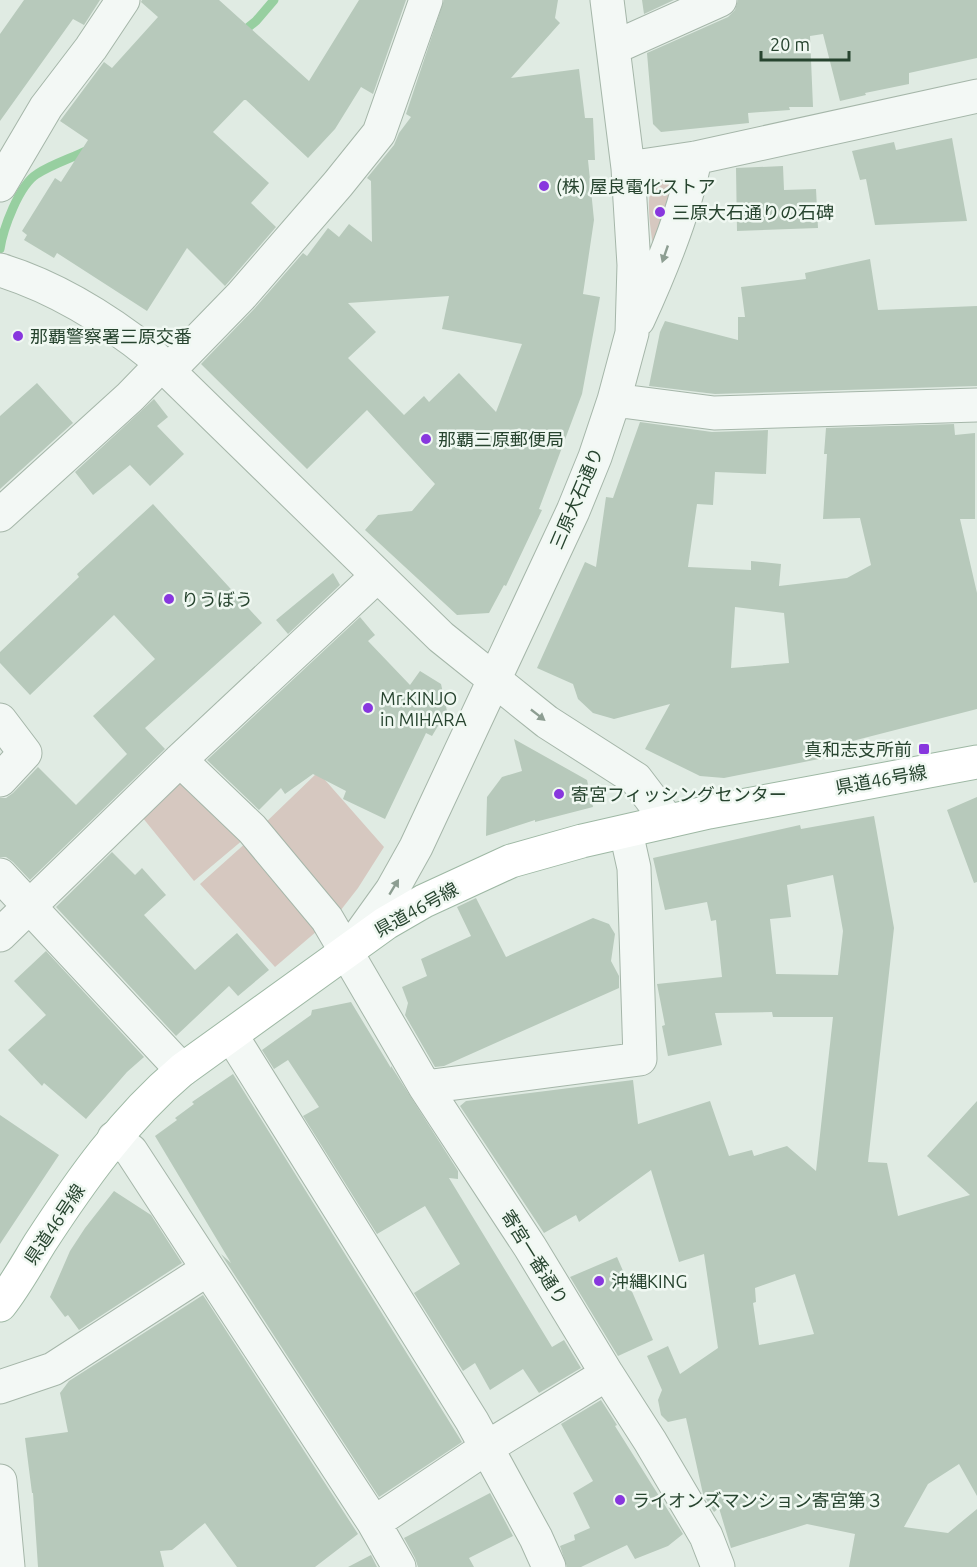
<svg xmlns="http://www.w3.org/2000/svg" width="977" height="1567" viewBox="0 0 977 1567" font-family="Ubuntu,'Noto Sans JP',sans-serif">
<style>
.green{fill:#d6c8c0}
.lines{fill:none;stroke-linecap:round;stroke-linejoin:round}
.stream{stroke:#97cfa0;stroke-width:9}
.building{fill:#b7c9bb;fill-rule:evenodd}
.minor-casing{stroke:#a5b6a9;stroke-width:35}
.major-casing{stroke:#9eb8a4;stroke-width:35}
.minor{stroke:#f3f8f5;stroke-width:33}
.major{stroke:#fff;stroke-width:33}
.oneway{fill:#8d9e92}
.poi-dot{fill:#8837de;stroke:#f0f8f2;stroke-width:2}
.labels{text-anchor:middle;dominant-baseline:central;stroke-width:5;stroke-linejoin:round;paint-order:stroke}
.poi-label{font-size:18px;fill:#27442f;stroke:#f0f8f2;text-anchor:start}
.street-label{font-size:18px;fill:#27442f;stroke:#f0f8f2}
</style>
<rect width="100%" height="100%" fill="#e0ebe3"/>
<path class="green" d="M 657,178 L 668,178 L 675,184 L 653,247 C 651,228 643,192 657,178 Z
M 318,772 L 384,847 L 358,888 L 337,915 L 262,826 Z
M 176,773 L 244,839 L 194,881 L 138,812 Z
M 248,841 L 324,925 L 275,967 L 200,884 Z"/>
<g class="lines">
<path class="stream" d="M 240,34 L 256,21 L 274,0
M 0,249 C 3,229 19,185 37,174 C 52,164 72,158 88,150"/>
</g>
<path class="building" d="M 24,0 L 100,0 L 84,25 L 73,19 L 0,121 L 0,34 Z
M 142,0 L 219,0 L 309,81 L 359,0 L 406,0 L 373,94 L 361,87 L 335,129 L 308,158 L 246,100 L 244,100 L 213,132 L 269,183 L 251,203 L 276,227 L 225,286 L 187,248 L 147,311 L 57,253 L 54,258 L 24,240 L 27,235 L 22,231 L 55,178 L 61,182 L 88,140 L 60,121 L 104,62 L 112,68 L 158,17 L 141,2 Z
M 444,0 L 558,0 L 555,18 L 560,23 L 511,78 L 579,69 L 585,118 L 593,118 L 595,160 L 588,160 L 594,220 L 583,294 L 600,297 L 582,394 L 539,509 L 542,510 L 506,586 L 504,585 L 489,613 L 457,615 L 365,530 L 378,515 L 412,511 L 435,484 L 367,410 L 307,469 L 201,364 L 255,308 L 303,253 L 307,256 L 328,228 L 339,237 L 349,224 L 372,242 L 371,181 L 367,178 L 394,145 L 399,133 L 411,117 L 406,114 ZM 449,296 L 442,329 L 522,344 L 496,412 L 459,373 L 429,402 L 424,396 L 404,415 L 348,358 L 376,332 L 348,303 Z
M 642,0 L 674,0 L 644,14 Z
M 738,0 L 977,0 L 977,58 L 909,73 L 909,84 L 865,93 L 866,95 L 840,101 L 823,34 L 810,36 L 813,107 L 789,107 L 790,110 L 748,113 L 749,123 L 661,132 L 653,124 L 647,53 L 728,17 L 735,10 Z
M 952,138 L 967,221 L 875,225 L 866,179 L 860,180 L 852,151 L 894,142 L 896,150 Z
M 783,166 L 784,190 L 816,189 L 818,228 L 737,231 L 736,168 Z
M 870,259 L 878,310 L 977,306 L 977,386 L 715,394 L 649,386 L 660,332 L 665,321 L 738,340 L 738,317 L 745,317 L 741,287 L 806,279 L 805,273 Z
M 37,383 L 73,423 L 0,489 L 0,416 Z
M 154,399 L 168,417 L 157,426 L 184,454 L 150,486 L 130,465 L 93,495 L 75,472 Z
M 640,422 L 712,432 L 768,430 L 766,474 L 715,472 L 713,505 L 697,504 L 688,567 L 751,570 L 751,561 L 781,564 L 779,586 L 847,578 L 871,565 L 860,518 L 823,519 L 827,454 L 824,454 L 826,428 L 954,424 L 955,435 L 975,433 L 975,519 L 960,519 L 977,593 L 977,709 L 833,746 L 834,756 L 724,778 L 700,776 L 645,749 L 670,704 L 614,719 L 593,713 L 578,699 L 573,684 L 537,668 L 585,562 L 596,567 L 606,497 L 613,498 ZM 735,607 L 784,613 L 789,663 L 731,668 Z
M 153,504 L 262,623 L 145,728 L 165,749 L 30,880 L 13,862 L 6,857 L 0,857 L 0,798 L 6,798 L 13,793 L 38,767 L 76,805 L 127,754 L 93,716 L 155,659 L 114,615 L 30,695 L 0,663 L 0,652 L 79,577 L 77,574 Z
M 333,573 L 340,585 L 288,634 L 276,620 Z
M 360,617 L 375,635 L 368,641 L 410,685 L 420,671 L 441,684 L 447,711 L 432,736 L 426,733 L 385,819 L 343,799 L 346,791 L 313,774 L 285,794 L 281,788 L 259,810 L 207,760 Z
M 514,739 L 587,780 L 593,807 L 535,822 L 535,820 L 486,836 L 487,797 L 502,777 L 522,771 Z
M 977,797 L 977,882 L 974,883 L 947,810 Z
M 874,816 L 894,928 L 868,1162 L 887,1163 L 898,1216 L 970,1195 L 927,1156 L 977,1101 L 977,1496 L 959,1464 L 928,1484 L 904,1527 L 948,1533 L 977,1509 L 977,1567 L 849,1567 L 855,1534 L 807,1524 L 731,1548 L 719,1508 L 714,1512 L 703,1494 L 686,1418 L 668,1422 L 661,1415 L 658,1400 L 662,1390 L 647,1356 L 668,1346 L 680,1374 L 718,1348 L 704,1254 L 679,1262 L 651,1170 L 579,1222 L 576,1215 L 544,1233 L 460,1106 L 466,1101 L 633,1080 L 638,1124 L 710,1101 L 729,1156 L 752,1150 L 754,1156 L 787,1146 L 816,1171 L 833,1017 L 773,1017 L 772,1012 L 715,1013 L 722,1045 L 668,1056 L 662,1026 L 665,1025 L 657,984 L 722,977 L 716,920 L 711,921 L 707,902 L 665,910 L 653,858 L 800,825 L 801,829 ZM 833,875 L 843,931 L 838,975 L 776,974 L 770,919 L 791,917 L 787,885 ZM 795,1274 L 814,1334 L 759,1345 L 753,1303 L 756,1302 L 755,1288 Z
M 112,852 L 135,875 L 142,868 L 166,895 L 144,915 L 195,970 L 237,933 L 269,970 L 238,996 L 229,986 L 176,1036 L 56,907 Z
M 476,898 L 506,957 L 593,918 L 609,924 L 615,934 L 611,961 L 619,976 L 619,988 L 444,1066 L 435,1067 L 405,1015 L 408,1003 L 402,987 L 427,976 L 421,959 L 471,936 L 457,907 Z
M 46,951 L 144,1057 L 127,1072 L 86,1119 L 44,1083 L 42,1086 L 8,1050 L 46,1015 L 14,981 Z
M 351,1002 L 391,1068 L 391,1066 L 458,1171 L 458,1179 L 449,1178 L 552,1347 L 564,1340 L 581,1368 L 539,1393 L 523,1369 L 490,1390 L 475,1363 L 463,1371 L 414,1293 L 460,1264 L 425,1206 L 377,1234 L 303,1116 L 319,1107 L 288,1060 L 274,1069 L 262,1050 L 311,1015 L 312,1010 Z
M 233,1074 L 462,1442 L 379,1497 L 221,1254 L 231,1263 L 155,1136 L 177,1120 L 175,1118 L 194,1104 L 192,1102 Z
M 0,1115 L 59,1155 L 0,1244 Z
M 114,1191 L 151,1215 L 182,1263 L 79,1330 L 68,1315 L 65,1317 L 50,1297 L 70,1251 L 85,1228 Z
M 617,1257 L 653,1340 L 618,1356 L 570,1277 Z
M 203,1295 L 358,1534 L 315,1567 L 237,1567 L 205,1523 L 172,1550 L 160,1551 L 164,1567 L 38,1567 L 33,1493 L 32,1493 L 25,1438 L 68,1432 L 60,1393 L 69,1381 Z
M 601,1400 L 617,1425 L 615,1426 L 683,1534 L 668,1546 L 635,1559 L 627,1545 L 581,1567 L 567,1567 L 560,1546 L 575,1540 L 574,1535 L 590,1528 L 573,1493 L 593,1481 L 561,1424 Z
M 490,1493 L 513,1536 L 469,1558 L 474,1567 L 418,1567 L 415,1558 L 404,1538 Z
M 371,1555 L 377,1567 L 348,1567 Z"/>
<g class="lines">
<defs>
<path id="minor" d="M 613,48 L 720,0
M 628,168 L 695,158 L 977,96
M 0,185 L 46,107 L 91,48 L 123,0
M 0,270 C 55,287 107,319 152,355 L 441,637 L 547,722 L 636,779 L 668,821
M 638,320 C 660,272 686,210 695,158
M 169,370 L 241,296 L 338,184 L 379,133 L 426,0
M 614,400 L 714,413 L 977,405
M 0,515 L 130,397 L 162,364
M 0,720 L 25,753 L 0,780
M 180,760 L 252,829 L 327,919 L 425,1087 L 530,1247 L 607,1374 L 650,1441 L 706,1536 L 718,1567
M 0,875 L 182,1070
M 0,935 L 180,760 L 377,576
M 354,943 L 392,890 L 416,847 L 573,511 L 595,457 L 614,400 L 632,333 L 634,265 L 628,168 L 607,0
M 231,1035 L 472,1421 L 536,1538 L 549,1567
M 425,1087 L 640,1059 L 634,868 L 626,832
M 114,1138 L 131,1151 L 374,1523 L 399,1567
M 0,1387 L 53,1369 L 208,1269
M 0,1481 L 8,1567
M 374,1523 L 486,1448 L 607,1374"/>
<path id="major" d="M 0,1305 C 15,1286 27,1264 40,1243 C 81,1180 124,1119 182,1070 L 386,923 L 424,901 L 511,861 L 582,841 L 709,812 L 977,762"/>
</defs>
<use href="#minor" class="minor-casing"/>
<use href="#major" class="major-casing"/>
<use href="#minor" class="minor"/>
<use href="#major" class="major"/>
</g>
<defs><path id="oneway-solid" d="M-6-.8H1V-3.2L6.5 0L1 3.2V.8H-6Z" transform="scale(1.5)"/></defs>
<g class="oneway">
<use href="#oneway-solid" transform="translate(665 254) rotate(109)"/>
<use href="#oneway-solid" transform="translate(538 715) rotate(38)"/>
<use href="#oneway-solid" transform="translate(394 887) rotate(-59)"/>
</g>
<g class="poi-dot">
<circle cx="544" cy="186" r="6"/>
<circle cx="660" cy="212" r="6"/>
<circle cx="18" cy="336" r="6"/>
<circle cx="426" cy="439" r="6"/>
<circle cx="169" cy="599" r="6"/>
<circle cx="368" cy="708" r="6"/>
<rect x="918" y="743" width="12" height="12" rx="3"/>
<circle cx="559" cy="794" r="6"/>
<circle cx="599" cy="1281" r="6"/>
<circle cx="620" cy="1500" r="6"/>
</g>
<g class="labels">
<g class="poi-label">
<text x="556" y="186">(株) 屋良電化ストア</text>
<text x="672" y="212">三原大石通りの石碑</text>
<text x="30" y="336">那覇警察署三原交番</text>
<text x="438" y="439">那覇三原郵便局</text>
<text x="181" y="599">りうぼう</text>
<text x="380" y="698">Mr.KINJO<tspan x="380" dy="21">in MIHARA</tspan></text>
<text x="912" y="749" text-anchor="end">真和志支所前</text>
<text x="571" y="794">寄宮フィッシングセンター</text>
<text x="611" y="1281">沖縄KING</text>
<text x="632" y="1500">ライオンズマンション寄宮第３</text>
</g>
<g class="street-label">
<text transform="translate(576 498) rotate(-67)">三原大石通り</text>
<text transform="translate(881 779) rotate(-10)">県道46号線</text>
<text transform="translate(416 909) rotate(-29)">県道46号線</text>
<text transform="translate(54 1224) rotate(-56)">県道46号線</text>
<text transform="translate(535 1257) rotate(58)">寄宮一番通り</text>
</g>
</g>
<path d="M761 51v9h88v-9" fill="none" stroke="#27442f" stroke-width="3"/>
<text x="770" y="51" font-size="18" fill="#27442f" stroke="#f0f8f2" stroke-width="4.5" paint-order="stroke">20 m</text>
</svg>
